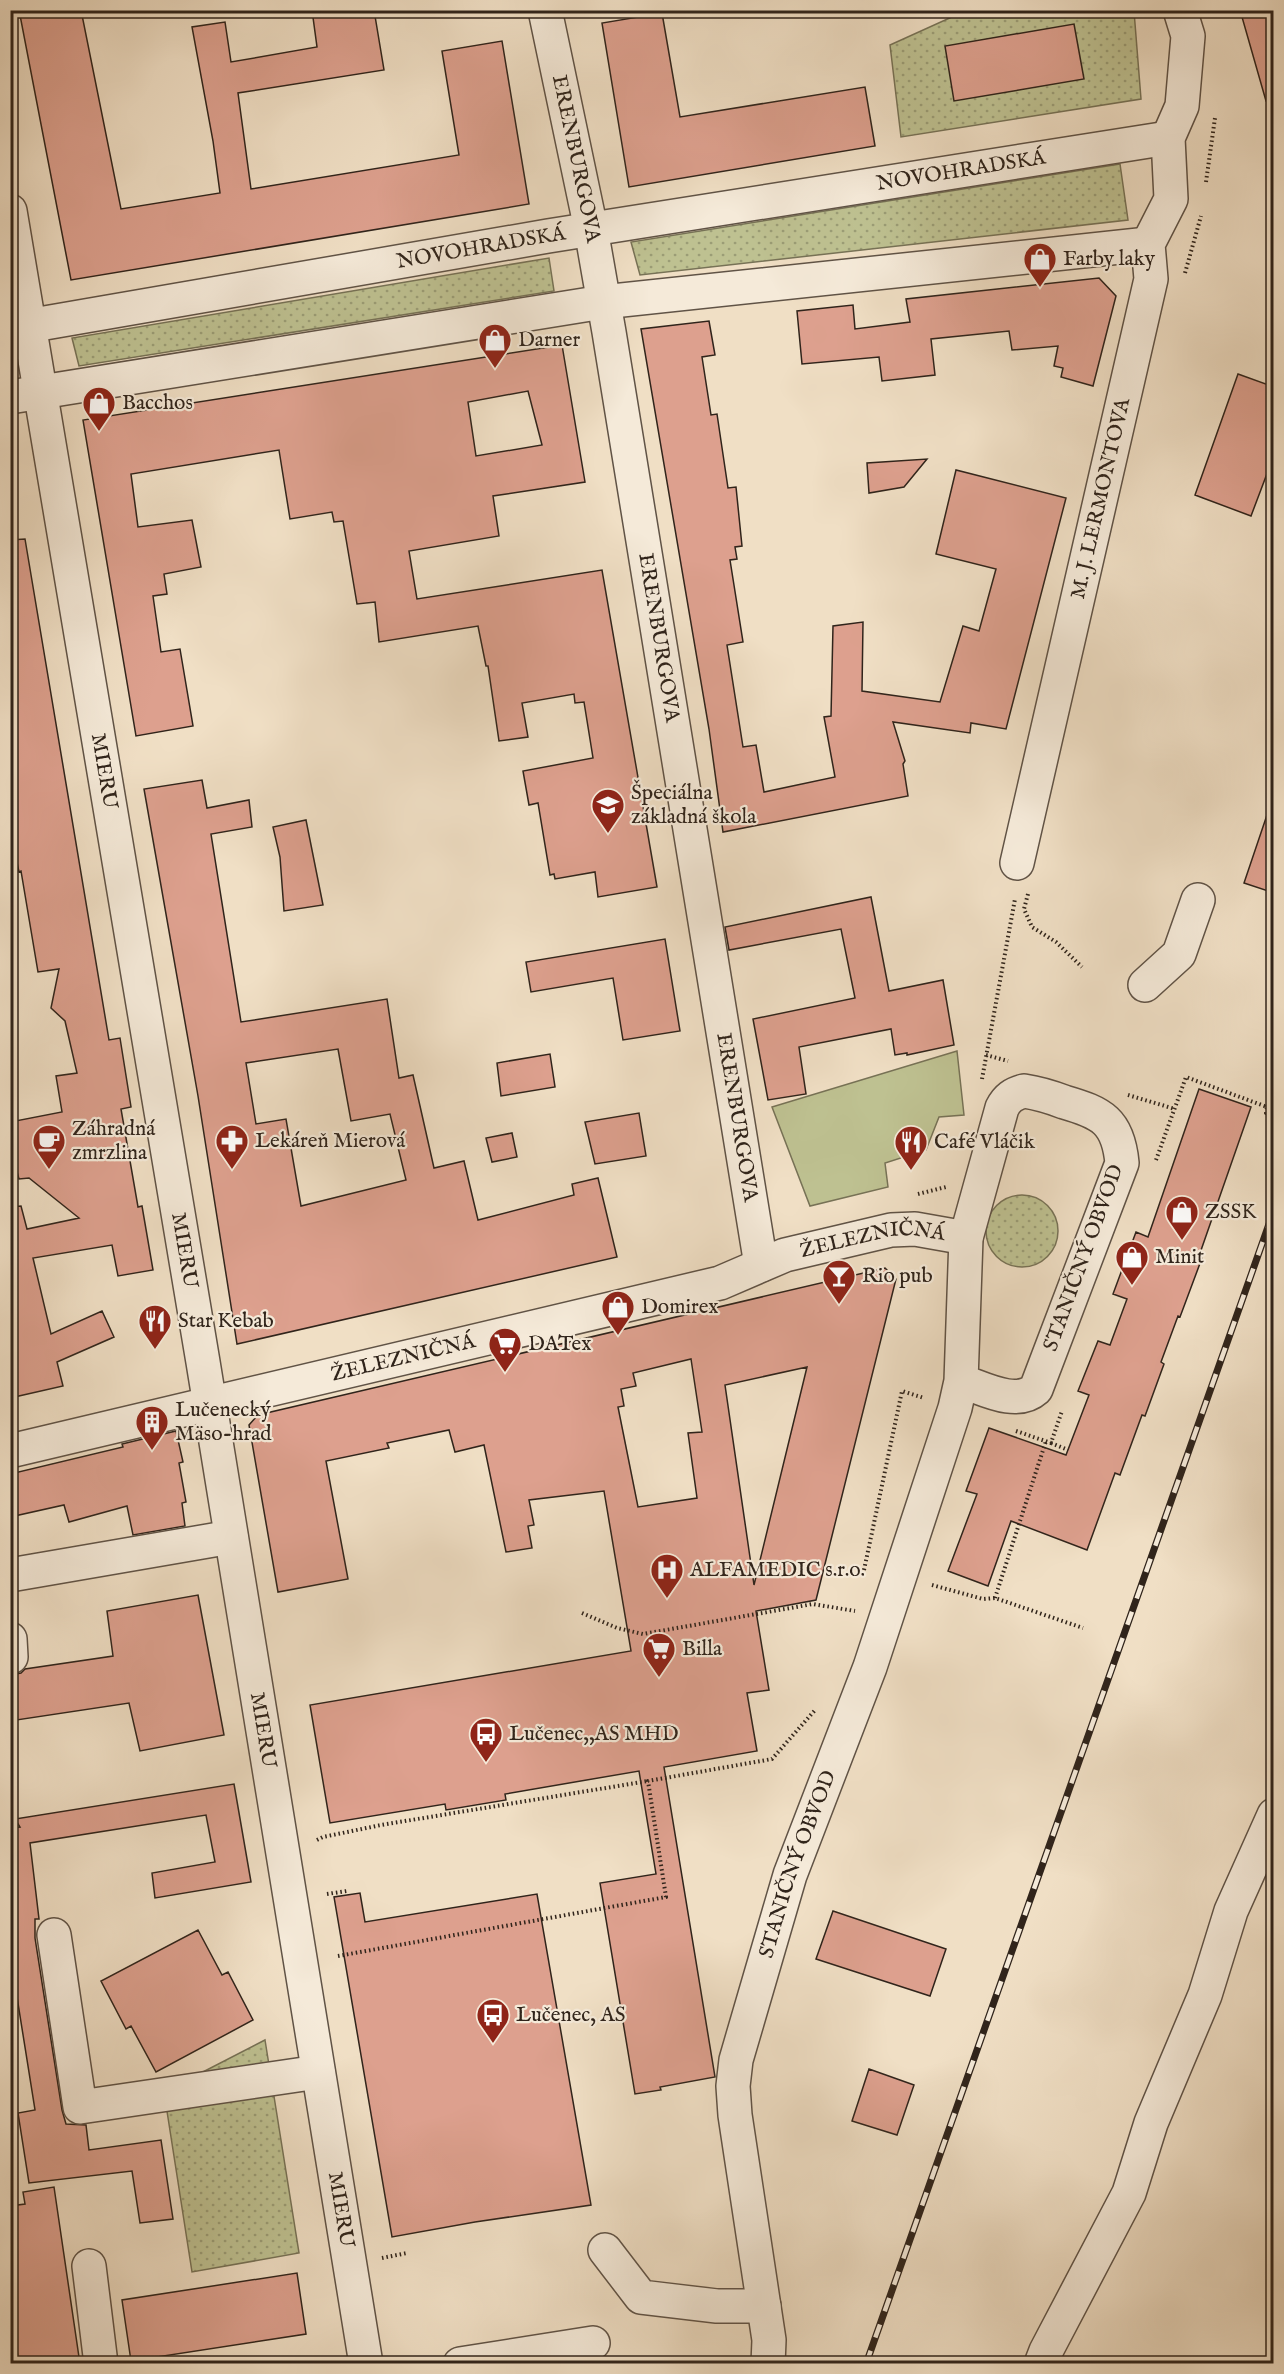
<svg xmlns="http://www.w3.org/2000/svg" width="1284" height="2374" viewBox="0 0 1284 2374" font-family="'IM FELL English',serif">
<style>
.grass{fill:url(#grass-dots);stroke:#777256;stroke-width:1.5}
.green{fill:#bec191;stroke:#777256;stroke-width:1.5}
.building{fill:#dda08e;stroke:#30241b;stroke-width:1.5;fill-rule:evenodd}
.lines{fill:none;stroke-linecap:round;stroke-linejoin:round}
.minor-casing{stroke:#605346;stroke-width:36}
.path{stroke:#30241b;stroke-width:4;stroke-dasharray:1.5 3;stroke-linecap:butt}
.minor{stroke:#f5ead9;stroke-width:33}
.rail-casing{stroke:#30241b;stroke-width:7}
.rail{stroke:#f5ead9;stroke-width:4.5;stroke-dasharray:14;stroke-linecap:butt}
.labels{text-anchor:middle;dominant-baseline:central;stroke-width:4.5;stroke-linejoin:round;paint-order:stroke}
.street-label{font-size:21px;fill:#30241b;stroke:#f5ead9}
.poi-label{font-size:21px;fill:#30241b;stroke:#f5ead9;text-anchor:start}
</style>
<defs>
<pattern id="grass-dots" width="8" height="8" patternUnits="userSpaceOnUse" patternTransform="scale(1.5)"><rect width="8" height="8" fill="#bec191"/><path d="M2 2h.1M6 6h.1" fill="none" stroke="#9b9d76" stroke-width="1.8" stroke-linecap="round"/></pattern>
</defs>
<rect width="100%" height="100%" fill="#f0dfc5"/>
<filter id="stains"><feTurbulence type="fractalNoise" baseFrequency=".00333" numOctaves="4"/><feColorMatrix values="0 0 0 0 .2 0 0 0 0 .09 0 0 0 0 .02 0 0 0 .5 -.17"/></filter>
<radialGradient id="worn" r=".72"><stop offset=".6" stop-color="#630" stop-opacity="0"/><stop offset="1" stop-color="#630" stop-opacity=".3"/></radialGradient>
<path class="grass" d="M 965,11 L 1134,11 L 1141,99 L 901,137 L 890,45 Z
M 1120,164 L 1128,220 L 640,275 L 631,242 Z
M 549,258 L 554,291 L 79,366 L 72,338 Z
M986 1231a36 36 0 1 1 72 0a36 36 0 1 1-72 0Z
M 265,2040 L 299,2253 L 192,2272 L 164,2092 Z"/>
<path class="green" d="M 957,1051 L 964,1115 L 939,1117 L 926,1150 L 885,1163 L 888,1187 L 810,1206 L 772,1107 Z"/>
<path class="building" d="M 19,10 L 81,10 L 121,209 L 220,193 L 213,141 L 192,27 L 225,22 L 231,62 L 317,47 L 312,10 L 374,10 L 384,70 L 238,93 L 251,189 L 459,155 L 442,51 L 502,41 L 529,204 L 71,280 Z
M 1240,10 L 1270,10 L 1274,24 L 1274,100 L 1266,101 Z
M 662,13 L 680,117 L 865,87 L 875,146 L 629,187 L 602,23 Z
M 1074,24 L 1084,79 L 954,101 L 945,46 Z
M 1099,278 L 1116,296 L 1093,386 L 1061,377 L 1063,368 L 1054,366 L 1058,346 L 1012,350 L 1009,331 L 931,339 L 935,375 L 882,381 L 879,357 L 802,364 L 797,311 L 853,305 L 855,329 L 910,322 L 906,299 Z
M 709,321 L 715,355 L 702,357 L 711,415 L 717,414 L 728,488 L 736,487 L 742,546 L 735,547 L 737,559 L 730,560 L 743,642 L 727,645 L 743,747 L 756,745 L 764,792 L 835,777 L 824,717 L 831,716 L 833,626 L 863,622 L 862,691 L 940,702 L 963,626 L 979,631 L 996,569 L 936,554 L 956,470 L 1066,498 L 1006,729 L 971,723 L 970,733 L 893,722 L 905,761 L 903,764 L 908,796 L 723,832 L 709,729 L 641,329 Z
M 562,345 L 585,482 L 493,496 L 499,536 L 409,551 L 417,599 L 602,570 L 657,887 L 598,897 L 595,872 L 555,879 L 554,874 L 550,875 L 538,803 L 529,805 L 523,771 L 593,758 L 584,702 L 575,703 L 574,694 L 522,703 L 528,737 L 499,741 L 488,666 L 486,666 L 478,626 L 379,642 L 375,602 L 357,604 L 343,521 L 334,522 L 332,512 L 290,519 L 279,450 L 131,474 L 138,527 L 192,520 L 201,567 L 164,574 L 167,594 L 153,596 L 161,652 L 180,649 L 193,726 L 136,736 L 83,420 ZM 528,391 L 542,445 L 476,456 L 468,402 Z
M 1238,374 L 1274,387 L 1274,455 L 1251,516 L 1195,495 Z
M 927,459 L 904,487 L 869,493 L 867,463 Z
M 25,539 L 109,1040 L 120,1038 L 131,1107 L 121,1109 L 138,1207 L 142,1206 L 153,1270 L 118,1276 L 112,1245 L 33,1258 L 51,1334 L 102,1311 L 114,1337 L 57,1362 L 63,1386 L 10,1398 L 10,1207 L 21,1206 L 27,1229 L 79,1218 L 29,1178 L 19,1179 L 10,1146 L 10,1122 L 62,1112 L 56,1076 L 77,1073 L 65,1021 L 51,1008 L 59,969 L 38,972 L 21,871 L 19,872 L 10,829 L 10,540 Z
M 202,780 L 207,808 L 249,800 L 252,827 L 211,834 L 241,1022 L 387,999 L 399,1078 L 413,1075 L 434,1168 L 464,1161 L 478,1220 L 574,1195 L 572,1184 L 598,1178 L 617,1257 L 237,1344 L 198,1096 L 144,789 ZM 338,1049 L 351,1121 L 390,1114 L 406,1180 L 301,1206 L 286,1119 L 256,1124 L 246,1063 Z
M 1269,809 L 1274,809 L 1274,893 L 1244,883 Z
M 306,820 L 323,905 L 284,911 L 280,857 L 273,827 Z
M 871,897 L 889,991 L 943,980 L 954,1045 L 907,1055 L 907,1053 L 895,1055 L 891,1029 L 799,1047 L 806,1094 L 768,1100 L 753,1019 L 855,998 L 841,929 L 729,950 L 725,927 Z
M 665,939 L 680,1031 L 623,1040 L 613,978 L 531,992 L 526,962 Z
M 550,1054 L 555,1087 L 501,1096 L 497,1063 Z
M 1199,1089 L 1251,1107 L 1199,1256 L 1202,1258 L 1180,1317 L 1178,1316 L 1161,1362 L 1164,1364 L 1145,1416 L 1142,1415 L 1120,1475 L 1115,1473 L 1087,1550 L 1011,1521 L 988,1586 L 948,1571 L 977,1494 L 966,1491 L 989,1428 L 1066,1455 L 1089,1395 L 1078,1391 L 1098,1341 L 1110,1345 L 1127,1299 L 1113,1294 L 1136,1232 L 1148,1237 Z
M 639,1113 L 646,1156 L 595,1164 L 585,1122 Z
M 512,1133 L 517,1157 L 492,1162 L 486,1138 Z
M 885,1268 L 896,1279 L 816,1600 L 756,1611 L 769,1690 L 747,1693 L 757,1751 L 664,1767 L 715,2077 L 660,2087 L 661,2090 L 635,2094 L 600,1883 L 656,1874 L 639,1771 L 505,1794 L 506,1800 L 446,1810 L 445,1804 L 330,1823 L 310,1705 L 631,1651 L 604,1491 L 529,1500 L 534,1525 L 528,1526 L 532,1548 L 506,1552 L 484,1445 L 455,1452 L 449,1430 L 387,1443 L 389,1448 L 326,1461 L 348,1579 L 278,1592 L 249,1425 L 258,1415 ZM 691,1359 L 702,1432 L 688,1433 L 697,1498 L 638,1507 L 618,1407 L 624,1406 L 621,1389 L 636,1386 L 633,1373 ZM 807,1367 L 754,1585 L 725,1385 Z
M 176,1431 L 183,1462 L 179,1463 L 186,1502 L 182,1503 L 185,1526 L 133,1535 L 127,1506 L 69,1522 L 64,1505 L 10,1517 L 10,1474 L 123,1447 L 122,1444 Z
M 198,1595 L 224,1735 L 140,1751 L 129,1703 L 10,1721 L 10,1675 L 21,1673 L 25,1669 L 113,1656 L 107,1611 Z
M 234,1784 L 251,1882 L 155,1898 L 152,1873 L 215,1862 L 206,1815 L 30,1843 L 39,1919 L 35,1919 L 35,1938 L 62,2110 L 66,2124 L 86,2125 L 89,2150 L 161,2140 L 173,2219 L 140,2223 L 132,2171 L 29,2183 L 18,2113 L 35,2110 L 10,1953 L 10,1828 L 20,1827 L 15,1819 Z
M 360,1893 L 365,1922 L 537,1894 L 591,2205 L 475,2222 L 392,2237 L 334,1897 Z
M 833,1911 L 946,1949 L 930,1996 L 816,1959 Z
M 198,1930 L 222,1975 L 228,1972 L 253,2020 L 156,2072 L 131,2026 L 126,2029 L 101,1981 Z
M 869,2069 L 914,2085 L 897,2135 L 852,2121 Z
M 54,2187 L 80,2364 L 19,2364 L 10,2306 L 10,2206 L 25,2204 L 23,2192 Z
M 297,2273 L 306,2334 L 131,2361 L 122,2300 Z"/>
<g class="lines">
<defs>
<g id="minor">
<path id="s1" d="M 545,10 L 591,229 L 609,332 L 761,1265"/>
<path id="s2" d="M 10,211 L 203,1362 L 366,2364"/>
<path id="s3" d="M 10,329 L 548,236 L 1168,138"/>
<path d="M 10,397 L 603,302 L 1148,244"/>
<path id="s4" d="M 1017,863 L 1151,279 L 1148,244 L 1171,199 L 1168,138 L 1182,106 L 1188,36 L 1180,10"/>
<path d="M 1145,985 L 1179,954 L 1198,900"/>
<path id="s5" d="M 10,1451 L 720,1283 L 785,1255 L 891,1230 L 915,1229 L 966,1238"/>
<path d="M 10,1575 L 231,1537"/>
<path d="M 10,1639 L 11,1657"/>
<path d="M 54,1935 L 80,2107 L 318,2072"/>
<path d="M 605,2250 L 641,2297 L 717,2306 L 764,2306"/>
<path d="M 89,2266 L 101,2364"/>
<path d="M 460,2364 L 593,2343"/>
<path id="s6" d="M 768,2364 L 769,2340 L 735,2115 L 733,2086 L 736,2060 L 790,1875 L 870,1667 L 955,1408 L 961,1381 L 966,1238 L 1002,1108 C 1007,1098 1013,1094 1024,1091 C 1037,1093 1051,1097 1064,1102 C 1102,1113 1118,1121 1122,1163 L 1036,1389 C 1016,1407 983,1388 961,1381"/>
<path d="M 1041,2364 L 1046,2351 L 1129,2193 L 1151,2123 L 1205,1995 L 1231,1911 L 1274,1815"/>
</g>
</defs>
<use href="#minor" class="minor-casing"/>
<path class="path" d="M 1206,182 L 1215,118
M 1185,273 L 1201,216
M 1028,894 L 1024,909 L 1032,927 L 1056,942 L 1082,967
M 986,1055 L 1008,1061
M 982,1079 L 1015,899
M 1128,1095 L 1175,1109
M 1267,1107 L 1274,1082
M 1156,1160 L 1186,1077 L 1267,1107 L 1266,1113 L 1274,1116
M 918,1194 L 946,1187
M 1016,1431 L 1051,1443 L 1062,1411
M 1051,1443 L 1068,1450
M 864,1570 L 902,1391 L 924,1398
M 932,1585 L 983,1599 L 995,1598 L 1083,1628
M 995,1598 L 1046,1441
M 582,1613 L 617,1628 L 643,1634 L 813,1604 L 855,1611
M 317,1840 L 323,1837 L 381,1825 L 648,1781
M 327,1894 L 347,1891
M 338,1956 L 666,1897 L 648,1781 L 772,1759 L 816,1709
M 382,2258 L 407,2253"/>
<use href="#minor" class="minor"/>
<defs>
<path id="rail" d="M 866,2364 L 1274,1210"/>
</defs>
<use href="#rail" class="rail-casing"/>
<use href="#rail" class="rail"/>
</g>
<defs>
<symbol id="shop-pin" viewBox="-11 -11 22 30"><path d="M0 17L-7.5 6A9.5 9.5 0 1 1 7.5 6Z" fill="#8f2418" stroke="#f5ead9"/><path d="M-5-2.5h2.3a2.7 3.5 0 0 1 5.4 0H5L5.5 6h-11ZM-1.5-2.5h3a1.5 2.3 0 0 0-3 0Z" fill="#fff"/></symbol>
<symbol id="school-pin" viewBox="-11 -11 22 30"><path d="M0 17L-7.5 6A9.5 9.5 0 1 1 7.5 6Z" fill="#8f2418" stroke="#f5ead9"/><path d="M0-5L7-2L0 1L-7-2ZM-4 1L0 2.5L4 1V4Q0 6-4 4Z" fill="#fff"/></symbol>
<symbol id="cafe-pin" viewBox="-11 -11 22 30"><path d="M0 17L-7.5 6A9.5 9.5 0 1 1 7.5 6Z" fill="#8f2418" stroke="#f5ead9"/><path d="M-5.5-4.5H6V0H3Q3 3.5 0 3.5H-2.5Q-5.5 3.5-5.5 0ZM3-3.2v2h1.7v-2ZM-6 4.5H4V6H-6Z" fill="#fff"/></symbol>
<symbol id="pharmacy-pin" viewBox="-11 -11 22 30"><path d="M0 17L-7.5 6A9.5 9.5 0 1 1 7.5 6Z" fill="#8f2418" stroke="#f5ead9"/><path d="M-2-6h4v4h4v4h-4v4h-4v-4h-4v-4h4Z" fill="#fff"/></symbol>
<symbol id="restaurant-pin" viewBox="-11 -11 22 30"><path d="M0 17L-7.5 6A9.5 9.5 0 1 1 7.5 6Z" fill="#8f2418" stroke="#f5ead9"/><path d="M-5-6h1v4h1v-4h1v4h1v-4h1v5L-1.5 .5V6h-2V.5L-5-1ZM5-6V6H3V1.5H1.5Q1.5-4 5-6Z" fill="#fff"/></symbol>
<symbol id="bar-pin" viewBox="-11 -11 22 30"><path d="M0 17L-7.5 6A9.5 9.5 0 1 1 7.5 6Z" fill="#8f2418" stroke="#f5ead9"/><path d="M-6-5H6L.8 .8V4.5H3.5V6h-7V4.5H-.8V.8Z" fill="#fff"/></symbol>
<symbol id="supermarket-pin" viewBox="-11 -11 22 30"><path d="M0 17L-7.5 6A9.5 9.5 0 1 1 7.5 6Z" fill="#8f2418" stroke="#f5ead9"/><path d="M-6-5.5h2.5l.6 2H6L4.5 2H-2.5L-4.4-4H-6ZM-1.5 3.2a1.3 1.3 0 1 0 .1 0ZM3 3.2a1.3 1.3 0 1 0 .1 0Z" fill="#fff"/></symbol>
<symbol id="building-pin" viewBox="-11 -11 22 30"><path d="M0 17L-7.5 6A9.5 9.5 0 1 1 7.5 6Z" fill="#8f2418" stroke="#f5ead9"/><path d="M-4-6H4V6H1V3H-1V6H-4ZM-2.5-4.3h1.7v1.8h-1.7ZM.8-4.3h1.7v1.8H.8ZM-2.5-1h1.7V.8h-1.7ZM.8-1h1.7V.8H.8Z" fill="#fff"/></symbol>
<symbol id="hospital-pin" viewBox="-11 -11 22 30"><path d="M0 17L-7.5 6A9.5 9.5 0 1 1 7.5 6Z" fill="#8f2418" stroke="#f5ead9"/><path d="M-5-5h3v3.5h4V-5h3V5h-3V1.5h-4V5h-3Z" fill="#fff"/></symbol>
<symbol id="bus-pin" viewBox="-11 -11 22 30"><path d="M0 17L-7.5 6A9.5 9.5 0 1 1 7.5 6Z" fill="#8f2418" stroke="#f5ead9"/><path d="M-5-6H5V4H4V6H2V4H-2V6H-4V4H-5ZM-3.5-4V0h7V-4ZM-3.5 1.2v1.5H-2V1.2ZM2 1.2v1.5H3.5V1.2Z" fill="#fff"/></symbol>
</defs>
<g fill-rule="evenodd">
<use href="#shop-pin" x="1021" y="240" width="38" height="52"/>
<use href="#shop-pin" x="476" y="321" width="38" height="52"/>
<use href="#shop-pin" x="80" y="384" width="38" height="52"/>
<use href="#school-pin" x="589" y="786" width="38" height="52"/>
<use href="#cafe-pin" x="30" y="1122" width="38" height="52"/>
<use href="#pharmacy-pin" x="213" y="1122" width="38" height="52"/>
<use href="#restaurant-pin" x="892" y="1123" width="38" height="52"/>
<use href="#shop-pin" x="1163" y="1193" width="38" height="52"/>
<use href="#shop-pin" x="1113" y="1238" width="38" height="52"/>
<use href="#bar-pin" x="820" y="1257" width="38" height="52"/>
<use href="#shop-pin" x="599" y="1288" width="38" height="52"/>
<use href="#restaurant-pin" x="136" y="1302" width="38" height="52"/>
<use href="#supermarket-pin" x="486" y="1325" width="38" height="52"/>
<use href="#building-pin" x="133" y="1403" width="38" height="52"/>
<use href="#hospital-pin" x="648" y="1551" width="38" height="52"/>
<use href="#supermarket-pin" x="640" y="1630" width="38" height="52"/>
<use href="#bus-pin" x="467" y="1715" width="38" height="52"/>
<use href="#bus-pin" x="474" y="1996" width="38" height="52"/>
</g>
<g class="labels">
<g class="street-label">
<text stroke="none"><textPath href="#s1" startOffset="152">ERENBURGOVA</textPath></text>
<text stroke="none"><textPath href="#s3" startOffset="964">NOVOHRADSKÁ</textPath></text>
<text stroke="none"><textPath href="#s3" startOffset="478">NOVOHRADSKÁ</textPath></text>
<text stroke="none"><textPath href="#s4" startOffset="374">M. J. LERMONTOVA</textPath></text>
<text stroke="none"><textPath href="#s1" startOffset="638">ERENBURGOVA</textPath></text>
<text stroke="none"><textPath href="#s2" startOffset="568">MIERU</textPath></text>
<text stroke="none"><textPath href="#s1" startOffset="1124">ERENBURGOVA</textPath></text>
<text stroke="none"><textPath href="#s5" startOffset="890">ŽELEZNIČNÁ</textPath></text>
<text stroke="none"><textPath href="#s2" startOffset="1054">MIERU</textPath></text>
<text transform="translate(1084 1258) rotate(-70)">STANIČNÝ OBVOD</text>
<text stroke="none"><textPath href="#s5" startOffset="404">ŽELEZNIČNÁ</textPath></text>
<text stroke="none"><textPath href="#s2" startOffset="1540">MIERU</textPath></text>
<text stroke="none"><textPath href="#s6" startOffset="512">STANIČNÝ OBVOD</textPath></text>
<text stroke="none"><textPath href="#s2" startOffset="2026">MIERU</textPath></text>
</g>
<g class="poi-label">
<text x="1063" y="259">Farby laky</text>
<text x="518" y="340">Darner</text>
<text x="122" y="403">Bacchos</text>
<text x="631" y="793">Špeciálna<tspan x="631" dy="24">základná škola</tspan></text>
<text x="72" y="1129">Záhradná<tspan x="72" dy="24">zmrzlina</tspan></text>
<text x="255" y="1141">Lekáreň Mierová</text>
<text x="934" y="1142">Café Vláčik</text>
<text x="1205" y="1212">ZSSK</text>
<text x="1155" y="1257">Minit</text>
<text x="862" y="1276">Rio pub</text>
<text x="641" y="1307">Domirex</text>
<text x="178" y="1321">Star Kebab</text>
<text x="528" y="1344">DATex</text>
<text x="175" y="1410">Lučenecký<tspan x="175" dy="24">Mäso-hrad</tspan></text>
<text x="690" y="1570">ALFAMEDIC s.r.o.</text>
<text x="682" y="1649">Billa</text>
<text x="509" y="1734">Lučenec,,AS MHD</text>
<text x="516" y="2015">Lučenec, AS</text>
</g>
</g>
<rect width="1284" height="2374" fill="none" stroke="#f0dfc5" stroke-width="36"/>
<rect x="12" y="12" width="1260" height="2350" fill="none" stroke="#30241b" stroke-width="3"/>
<rect x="18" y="18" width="1248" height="2338" fill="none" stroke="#30241b" stroke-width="1.5"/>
<rect width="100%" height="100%" filter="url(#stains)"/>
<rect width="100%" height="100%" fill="url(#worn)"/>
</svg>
